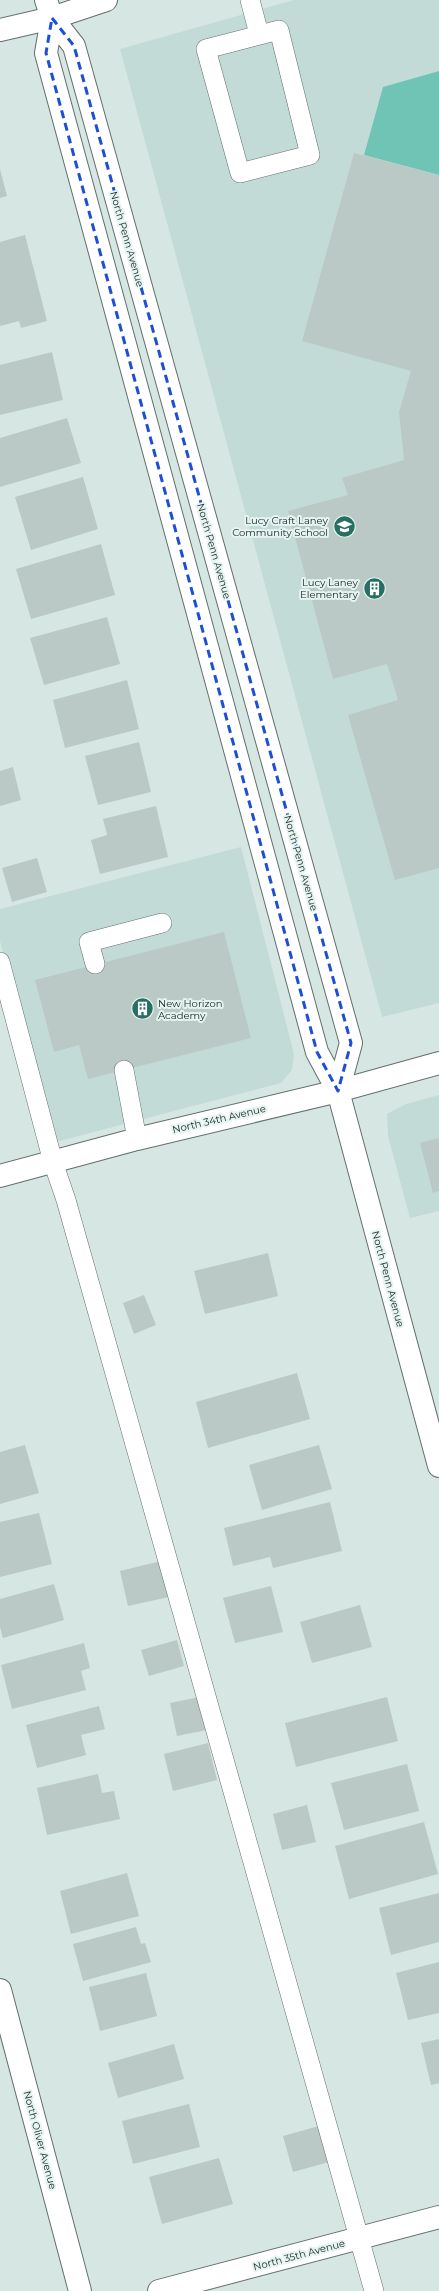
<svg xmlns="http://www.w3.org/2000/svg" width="439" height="2291" viewBox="0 0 439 2291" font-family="Montserrat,sans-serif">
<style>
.built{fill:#c3dbd6}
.green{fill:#6fc4b6}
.building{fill:#bac9c6}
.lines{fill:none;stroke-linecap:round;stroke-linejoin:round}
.service-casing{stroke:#62706d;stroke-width:20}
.minor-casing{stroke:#62706d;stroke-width:24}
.secondary-casing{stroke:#62706d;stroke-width:24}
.service{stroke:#fff;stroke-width:19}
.minor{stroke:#fff;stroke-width:22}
.secondary{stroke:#fff;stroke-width:22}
.marked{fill:none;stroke:#1d4ed8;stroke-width:3;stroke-dasharray:8 5;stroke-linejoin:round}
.labels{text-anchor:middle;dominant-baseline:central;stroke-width:4;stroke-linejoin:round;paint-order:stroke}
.street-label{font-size:10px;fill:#232928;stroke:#e4f4f0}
.poi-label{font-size:10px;fill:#232928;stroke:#e4f4f0;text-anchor:end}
</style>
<rect width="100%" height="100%" fill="#d6e6e3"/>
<path class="built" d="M 294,0 L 439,0 L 439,1003 L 382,1017 L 120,49 Z
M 241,847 L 294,1054 L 292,1070 L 281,1083 L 52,1143 L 0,941 L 0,909 Z
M 439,1095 L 439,1211 L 410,1218 L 388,1136 L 387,1114 L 406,1104 Z"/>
<path class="green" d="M 439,71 L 439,175 L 364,155 L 383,87 Z"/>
<path class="building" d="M 354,153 L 439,175 L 439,868 L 395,880 L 348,715 L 398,700 L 387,664 L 333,679 L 288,511 L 348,495 L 342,478 L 404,460 L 399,412 L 411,371 L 302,341 Z
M 0,169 L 7,196 L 0,198 Z
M 25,235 L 47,321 L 21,328 L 19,321 L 0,326 L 0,242 Z
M 52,352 L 63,400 L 0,415 L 0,365 Z
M 67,418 L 81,463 L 0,487 L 0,438 Z
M 83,477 L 98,529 L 31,550 L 15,497 Z
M 101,544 L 115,595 L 31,619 L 16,569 Z
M 107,617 L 120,664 L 44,685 L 30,638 Z
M 127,680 L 139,729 L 65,748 L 53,700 Z
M 139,742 L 151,792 L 98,805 L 85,756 Z
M 13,767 L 21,800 L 0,806 L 0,771 Z
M 156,806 L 168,857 L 100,874 L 91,840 L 107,835 L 103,819 Z
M 37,858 L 47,892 L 12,902 L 2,868 Z
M 224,932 L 251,1038 L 88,1079 L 79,1045 L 54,1052 L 35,980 Z
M 439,1138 L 439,1191 L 433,1193 L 420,1143 Z
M 268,1253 L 278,1296 L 205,1314 L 194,1271 Z
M 144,1295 L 156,1325 L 134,1334 L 123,1303 Z
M 297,1373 L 310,1419 L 208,1448 L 196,1402 Z
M 25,1445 L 39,1493 L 0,1504 L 0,1452 Z
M 319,1445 L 332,1489 L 262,1510 L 249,1465 Z
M 330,1502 L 342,1551 L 273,1568 L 270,1557 L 233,1566 L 224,1528 Z
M 39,1513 L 52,1564 L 0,1577 L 0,1522 Z
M 161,1561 L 169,1597 L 128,1606 L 120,1571 Z
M 54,1584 L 64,1620 L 3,1638 L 0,1627 L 0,1599 Z
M 271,1586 L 283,1632 L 235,1643 L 223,1598 Z
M 360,1605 L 372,1647 L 312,1663 L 300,1622 Z
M 177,1640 L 184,1666 L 149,1676 L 141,1650 Z
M 84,1643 L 90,1668 L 81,1671 L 86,1690 L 12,1709 L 1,1665 Z
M 204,1696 L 212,1729 L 177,1736 L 170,1703 Z
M 387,1697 L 398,1741 L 296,1767 L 285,1723 Z
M 99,1706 L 105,1729 L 81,1735 L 86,1755 L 37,1768 L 26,1725 Z
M 208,1743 L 217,1780 L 173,1791 L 164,1754 Z
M 407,1764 L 419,1811 L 344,1830 L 331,1783 Z
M 98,1774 L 102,1793 L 114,1791 L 120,1819 L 47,1835 L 37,1788 Z
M 307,1805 L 316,1842 L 282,1850 L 273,1814 Z
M 424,1822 L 438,1874 L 349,1899 L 335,1846 Z
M 127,1873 L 139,1916 L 71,1934 L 60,1891 Z
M 439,1893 L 439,1942 L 391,1955 L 379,1908 Z
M 136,1927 L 141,1944 L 145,1943 L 151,1962 L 83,1981 L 73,1944 Z
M 439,1962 L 439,2013 L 408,2020 L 396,1973 Z
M 146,1973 L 157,2016 L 100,2031 L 89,1987 Z
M 439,2039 L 439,2083 L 431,2085 L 421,2043 Z
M 174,2044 L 184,2079 L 118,2098 L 108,2063 Z
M 189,2104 L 200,2147 L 133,2164 L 122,2121 Z
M 319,2126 L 329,2162 L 293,2172 L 283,2136 Z
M 219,2158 L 233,2204 L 162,2224 L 149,2177 Z"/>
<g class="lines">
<defs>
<path id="service" d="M 250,0 L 259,34
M 279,30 L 310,155 L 240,173 L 206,49 Z
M 0,962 L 53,1162 L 66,1200 L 374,2291
M 95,964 L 89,942 L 162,923
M 124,1070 L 137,1139"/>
<path id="minor" d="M 0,30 L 52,18 L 106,0
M 0,1176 L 137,1139 L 338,1091 L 439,1063
M 0,1990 L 80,2291
M 159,2291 L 439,2217"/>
<path id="secondary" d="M 46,0 L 52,18 L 74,46 L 351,1043 L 338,1091
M 52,18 L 46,53 L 317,1052 L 338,1091 L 439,1466"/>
</defs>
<use href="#service" class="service-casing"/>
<use href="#minor" class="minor-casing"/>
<use href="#secondary" class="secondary-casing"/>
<use href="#service" class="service"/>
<use href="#minor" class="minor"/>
<use href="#secondary" class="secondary"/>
</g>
<path class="marked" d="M 52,18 L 74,46 L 351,1043 L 338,1091 L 317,1052 L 46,53 Z"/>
<defs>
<symbol id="school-disc" viewBox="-11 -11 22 22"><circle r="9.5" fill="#276e63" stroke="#e4f4f0"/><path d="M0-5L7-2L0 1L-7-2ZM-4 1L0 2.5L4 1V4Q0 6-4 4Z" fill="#fff"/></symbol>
<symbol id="building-disc" viewBox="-11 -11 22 22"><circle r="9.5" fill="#276e63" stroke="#e4f4f0"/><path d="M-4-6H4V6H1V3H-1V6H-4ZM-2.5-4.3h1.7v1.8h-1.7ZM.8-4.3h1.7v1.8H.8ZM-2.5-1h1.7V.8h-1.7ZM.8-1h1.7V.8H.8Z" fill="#fff"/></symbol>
</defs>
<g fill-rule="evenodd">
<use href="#school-disc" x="332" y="514" width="25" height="25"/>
<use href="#building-disc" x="362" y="576" width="25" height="25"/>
<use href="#building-disc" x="130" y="996" width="25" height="25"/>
</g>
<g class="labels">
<g class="street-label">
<text transform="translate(127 239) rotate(74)">North Penn Avenue</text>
<text transform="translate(214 551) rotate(74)">North Penn Avenue</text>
<text transform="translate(301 863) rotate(74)">North Penn Avenue</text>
<text transform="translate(219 1119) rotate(-13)">North 34th Avenue</text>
<text transform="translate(388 1279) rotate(75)">North Penn Avenue</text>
<text transform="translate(40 2140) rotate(75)">North Oliver Avenue</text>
<text transform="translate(299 2255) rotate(-15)">North 35th Avenue</text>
</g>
<g class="poi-label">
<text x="328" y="520">Lucy Craft Laney<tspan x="328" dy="12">Community School</tspan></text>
<text x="358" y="582">Lucy Laney<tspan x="358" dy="12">Elementary</tspan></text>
<text x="158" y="1003" text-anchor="start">New Horizon<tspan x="158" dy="12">Academy</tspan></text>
</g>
</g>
</svg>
